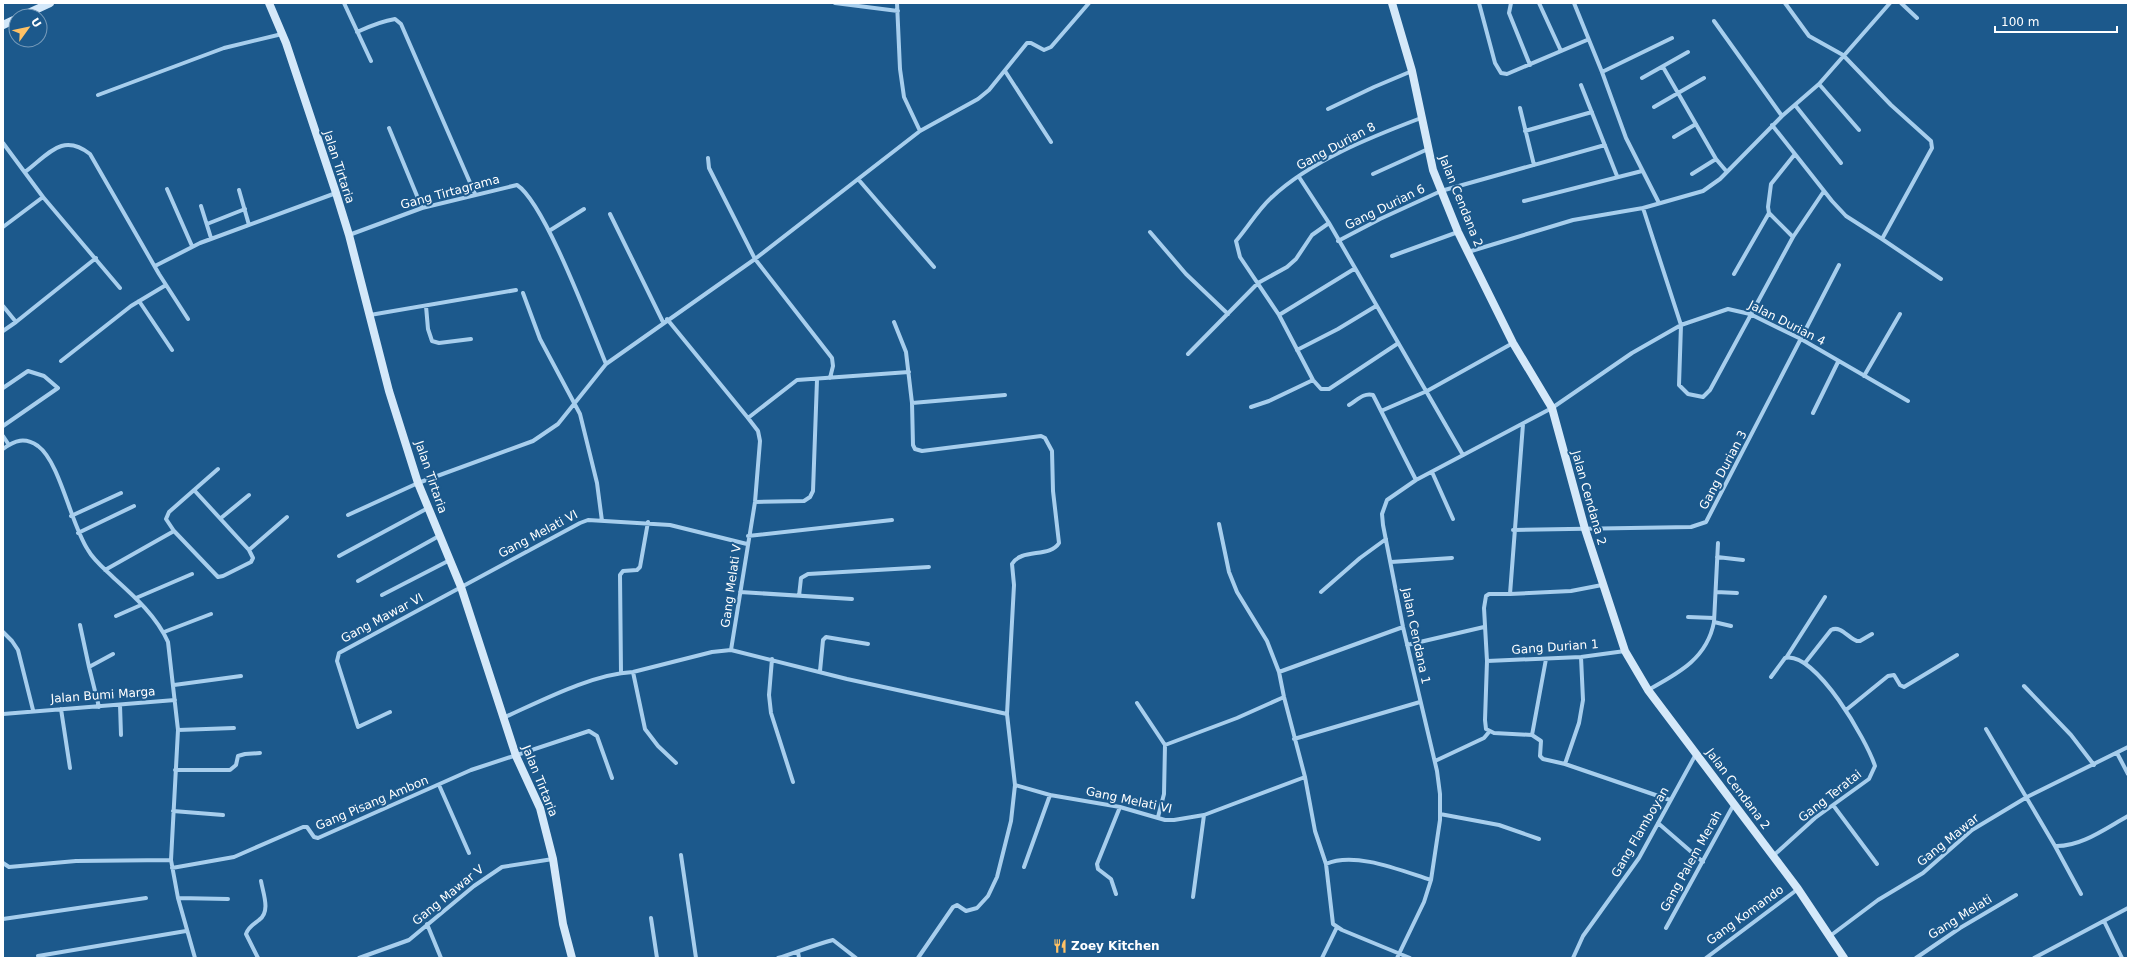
<svg xmlns="http://www.w3.org/2000/svg" width="2131" height="961" viewBox="0 0 2131 961" font-family="'DejaVu Sans',sans-serif">
<style>
.lines{fill:none;stroke-linecap:round;stroke-linejoin:round}
.street{stroke:#a7ceed;stroke-width:4}
.secondary{stroke:#d4e8f9;stroke-width:8}
.labels{text-anchor:middle;dominant-baseline:central;stroke-width:4;stroke-linejoin:round;paint-order:stroke}
.street-label{font-size:12px;fill:#fff;stroke:#1c598c}
.poi-label{font-size:12px;font-weight:bold;fill:#fff;stroke:#1c598c;text-anchor:start}
</style>
<rect width="100%" height="100%" fill="#1c598c"/>
<g class="lines">
<path class="street" d="M 344,3 L 371,61
M 835,3 L 898,11
M 1479,3 L 1495,63 L 1501,73 L 1507,74 L 1587,40
M 1511,3 L 1509,13 L 1530,65
M 1539,3 L 1561,51
M 1574,3 L 1602,72 L 1626,138 L 1659,203
M 1785,3 L 1809,36 L 1843,55 L 1891,105 L 1931,141 L 1932,148 L 1882,239 L 1941,279
M 1901,3 L 1917,18
M 1714,21 L 1782,116
M 357,32 C 370,26 382,21 395,19 L 401,24 L 475,194
M 1663,67 L 1716,159 L 1727,172
M 1005,71 L 1051,142
M 1602,72 L 1672,38
M 1642,78 L 1688,52
M 1819,84 L 1859,130
M 1581,85 L 1617,176
M 98,95 L 224,48 L 282,34
M 1795,105 L 1841,163
M 1654,107 L 1704,78
M 1520,108 L 1534,165
M 1328,109 L 1374,87 L 1412,71
M 1772,125 L 1832,201 L 1846,216 L 1882,239
M 389,128 L 422,208
M 920,131 L 978,99 L 989,90 L 1027,43 L 1031,43 L 1044,50 L 1051,47 L 1089,3
M 1525,131 L 1592,112
M 1674,137 L 1696,124
M 3,143 L 43,197
M 708,158 L 709,168 L 755,259 L 832,358 L 833,366 L 830,378
M 25,172 C 48,155 62,132 90,154 L 159,274 L 188,319
M 1373,174 L 1428,149
M 1692,174 L 1716,159
M 1299,177 L 1329,223 L 1463,455
M 858,179 L 934,267
M 167,189 L 192,246
M 239,190 L 249,225
M 1524,201 L 1642,171
M 201,206 L 211,238
M 1643,208 L 1681,325 L 1679,385 L 1688,394 L 1703,397 L 1710,390 L 1793,237 L 1824,191
M 610,214 L 663,322
M 207,224 L 245,209
M 3,227 L 43,197 L 120,288
M 549,231 L 584,209
M 1150,232 L 1186,274 L 1228,314
M 349,235 L 422,208 L 517,185 C 545,203 591,328 606,364
M 1793,237 L 1769,213 L 1768,207 L 1771,184 L 1795,154
M 1338,241 L 1380,219 L 1441,191 L 1605,145
M 1468,252 L 1573,220 L 1643,208 L 1703,191 L 1720,179 L 1782,116 L 1819,84 L 1890,3
M 1392,256 L 1458,232
M 155,266 L 200,243 L 336,193
M 1734,274 L 1769,213
M 523,293 L 540,339 L 580,414 L 597,483 L 602,521
M 139,301 L 172,350
M 3,306 L 16,322 L 96,258
M 426,306 L 428,329 L 432,341 L 439,343 L 471,339
M 370,315 L 516,290
M 1279,315 L 1354,269
M 894,322 L 906,352 L 912,403 L 913,445 L 915,449 L 922,451 L 1041,436 L 1045,438 L 1052,451 L 1053,491 L 1059,543 C 1050,558 1021,548 1012,564 L 1014,585 L 1007,714 L 1015,785 L 1011,821 L 997,877 L 988,896 L 977,908 L 966,911 L 957,905 L 953,907 L 918,958
M 3,331 L 16,322
M 1397,344 L 1329,389 L 1321,389 L 1313,380 L 1279,315 L 1240,257 L 1236,241 C 1248,227 1258,210 1271,198 C 1310,161 1371,137 1421,118
M 1297,350 L 1338,329 L 1376,306
M 1188,354 L 1258,283 L 1287,267 L 1296,259 L 1312,235 L 1329,223
M 61,361 L 131,306 L 166,285
M 1864,376 L 1900,314
M 3,388 L 28,371 L 44,376 L 58,388 L 3,426
M 912,403 L 1005,395
M 1349,405 C 1356,401 1364,392 1373,395 L 1416,480
M 1251,407 L 1269,401 L 1313,380
M 1381,411 L 1427,391 L 1513,343
M 1813,413 L 1838,362
M 748,418 L 797,380 L 909,372
M 1523,424 L 1510,594 L 1489,594 L 1486,596 L 1484,608 L 1487,661 L 1485,720 L 1486,729 L 1494,733 L 1532,735
M 3,436 L 9,445
M 3,449 C 15,440 25,437 38,446 C 60,462 71,525 88,550 C 94,561 106,570 115,579 C 135,597 157,617 168,642 L 178,730 L 171,860 L 178,898 L 195,958
M 1432,472 L 1453,519
M 194,490 L 249,550 L 253,558 L 251,562 L 223,576 L 218,577 L 174,531 L 166,519 L 169,512 L 218,469
M 755,502 L 804,501 L 810,497 L 813,491 L 817,380
M 348,515 L 418,483 L 533,441 L 558,424 L 606,364 L 755,259 L 920,131 L 904,97 L 900,69 L 897,3
M 71,516 L 121,493
M 221,518 L 249,495
M 1219,524 L 1229,572 L 1237,592 L 1267,641 L 1279,672
M 1513,530 L 1691,527 L 1706,522 L 1839,265
M 78,533 L 134,506
M 748,536 L 892,520
M 249,550 L 287,517
M 339,556 L 428,508
M 1717,557 L 1743,560
M 1391,562 L 1452,558
M 105,570 L 174,531
M 358,581 L 439,536
M 740,592 L 852,599
M 1321,592 L 1360,558 L 1386,539
M 1716,592 L 1737,593
M 1510,594 L 1571,591 L 1602,585
M 382,595 L 450,560
M 799,596 L 801,578 L 808,574 L 929,567
M 136,598 L 192,574
M 116,616 L 141,605
M 1688,617 L 1714,618
M 1714,622 L 1731,626
M 80,625 L 89,667
M 1403,627 L 1279,672 L 1284,697 L 1305,777 L 1315,831 L 1326,864 L 1333,924 L 1342,930 L 1410,958
M 3,632 L 12,641 L 18,650 L 33,710
M 164,632 L 211,614
M 1407,645 L 1484,627
M 731,650 L 847,679 L 1007,714
M 1786,658 L 1825,597
M 772,659 L 769,695 L 771,713 L 793,782
M 1546,659 L 1532,735 L 1541,741 L 1540,756 L 1543,759 L 1565,764 L 1579,723 L 1583,700 L 1581,657
M 1487,661 L 1581,657 L 1625,651
M 1805,663 L 1831,630 C 1841,625 1848,638 1857,641 L 1860,641 L 1872,634
M 820,671 L 823,640 L 826,637 L 868,644
M 633,672 L 645,729 L 658,746 L 676,763
M 621,673 L 620,575 L 623,571 L 637,570 L 640,567 L 648,522
M 1771,677 L 1785,658 C 1816,651 1867,741 1875,766 L 1869,779 L 1815,818 L 1773,856
M 174,685 L 241,676
M 2024,686 L 2071,735 L 2094,765
M 1648,690 C 1677,674 1707,659 1714,622 L 1718,543
M 1137,703 L 1165,745 L 1164,794 L 1158,817
M 120,705 L 121,735
M 99,707 L 89,667 L 113,654
M 61,709 L 70,768
M 1846,710 L 1888,676 L 1894,675 L 1900,685 L 1904,687 L 1957,655
M 390,712 L 358,727 L 337,661 L 339,653 L 580,523 L 588,520 L 670,525 L 747,544
M 3,714 L 175,700
M 503,718 C 541,701 592,674 633,672 L 712,652 L 731,650 L 755,502 L 760,441 L 758,431 L 748,418 L 667,319
M 1986,729 L 2055,846 C 2081,847 2106,828 2128,816
M 178,730 L 234,728
M 1294,739 L 1420,702
M 1165,745 L 1237,718 L 1284,697
M 2117,753 L 2128,774
M 1435,761 L 1484,738 L 1489,732
M 1565,764 L 1670,800
M 175,770 L 230,770 L 236,765 L 238,756 L 245,754 L 260,753
M 439,785 L 469,853
M 1015,785 L 1050,795 L 1120,807 L 1165,820 L 1174,820 L 1204,815 L 1305,777
M 1833,805 L 1877,864
M 173,811 L 223,815
M 1440,814 L 1499,825 L 1539,839
M 1658,823 L 1703,862
M 2055,846 L 2081,894
M 681,855 L 696,958
M 3,863 L 9,867 L 76,861 L 171,860
M 1326,864 C 1355,851 1402,871 1431,880
M 1024,867 L 1050,795
M 172,868 L 234,857 L 303,827 L 307,827 L 314,837 L 318,838 L 471,770 L 589,731 L 597,736 L 612,778
M 1116,894 L 1111,879 L 1098,869 L 1097,864 L 1120,807
M 1193,897 L 1204,815
M 178,898 L 228,899
M 651,918 L 657,958
M 3,919 L 146,898
M 2104,921 L 2122,958
M 427,924 L 441,958
M 1666,928 L 1734,804
M 1830,936 L 1878,900 L 1923,873 L 1972,830 L 2027,797 L 2128,747
M 798,952 L 799,958
M 38,956 L 186,931
M 258,958 L 246,934 C 248,927 254,924 259,920 C 271,912 263,893 261,881
M 359,958 L 409,940 L 474,886 L 502,867 L 553,859
M 778,958 C 797,952 814,945 833,940 L 856,958
M 1322,958 L 1337,927
M 1397,958 L 1424,902 L 1431,880 L 1440,820 L 1440,794 L 1437,771 L 1403,627 L 1383,525 L 1382,514 L 1387,500 L 1416,480 L 1552,408 L 1632,353 L 1681,325 L 1728,309 L 1750,314 L 1801,339 L 1908,401
M 1573,958 L 1583,936 L 1639,858 L 1696,754
M 1706,958 L 1798,889
M 1916,958 L 1960,928 L 2016,895
M 2034,958 L 2128,908"/>
<path class="secondary" d="M 269,3 L 286,43 L 336,193 L 349,235 L 389,391 L 418,483 L 461,587 L 516,756 L 540,808 L 553,859 L 563,924 L 572,958
M 1392,3 L 1412,71 L 1433,170 L 1458,232 L 1513,343 L 1552,408 L 1585,529 L 1625,651 L 1648,690 L 1798,889 L 1844,958
M 22,16 L 50,3
M 3,25 L 16,19"/>
</g>
<defs>
<symbol id="restaurant-bare" viewBox="-9 -9 18 18"><path d="M-5-6h1v4h1v-4h1v4h1v-4h1v5L-1.5 .5V6h-2V.5L-5-1ZM5-6V6H3V1.5H1.5Q1.5-4 5-6Z" fill="#fec165" stroke="#1c598c" stroke-width="2.5" paint-order="stroke"/></symbol>
</defs>
<g fill-rule="evenodd">
<use href="#restaurant-bare" x="1050" y="936" width="20" height="20"/>
</g>
<g class="labels">
<g class="street-label">
<text transform="translate(1336 146) rotate(-28)">Gang Durian 8</text>
<text transform="translate(339 167) rotate(72)">Jalan Tirtaria</text>
<text transform="translate(450 192) rotate(-15)">Gang Tirtagrama</text>
<text transform="translate(1461 201) rotate(68)">Jalan Cendana 2</text>
<text transform="translate(1385 207) rotate(-26)">Gang Durian 6</text>
<text transform="translate(1787 323) rotate(27)">Jalan Durian 4</text>
<text transform="translate(1723 470) rotate(-62)">Gang Durian 3</text>
<text transform="translate(431 477) rotate(71)">Jalan Tirtaria</text>
<text transform="translate(1589 498) rotate(74)">Jalan Cendana 2</text>
<text transform="translate(538 534) rotate(-28)">Gang Melati VI</text>
<text transform="translate(731 586) rotate(-82)">Gang Melati V</text>
<text transform="translate(382 618) rotate(-28)">Gang Mawar VI</text>
<text transform="translate(1416 636) rotate(78)">Jalan Cendana 1</text>
<text transform="translate(1555 647) rotate(-4)">Gang Durian 1</text>
<text transform="translate(103 695) rotate(-4)">Jalan Bumi Marga</text>
<text transform="translate(540 781) rotate(68)">Jalan Tirtaria</text>
<text transform="translate(1738 789) rotate(53)">Jalan Cendana 2</text>
<text transform="translate(1830 796) rotate(-38)">Gang Teratai</text>
<text transform="translate(1129 800) rotate(12)">Gang Melati VI</text>
<text transform="translate(372 803) rotate(-23)">Gang Pisang Ambon</text>
<text transform="translate(1640 832) rotate(-60)">Gang Flamboyan</text>
<text transform="translate(1948 840) rotate(-39)">Gang Mawar</text>
<text transform="translate(1691 861) rotate(-61)">Gang Palem Merah</text>
<text transform="translate(448 895) rotate(-39)">Gang Mawar V</text>
<text transform="translate(1745 915) rotate(-36)">Gang Komando</text>
<text transform="translate(1960 917) rotate(-32)">Gang Melati</text>
</g>
<g class="poi-label">
<text x="1071" y="946">Zoey Kitchen</text>
</g>
</g>
<rect width="2131" height="961" fill="none" stroke="#ffffff" stroke-width="8"/>
<g transform="translate(28 28) rotate(57)"><circle r="19" fill="#1c598c" stroke="#779bba"/>
<path d="M0-3L7 15L0 10L-7 15Z" fill="#fec165"/>
<text y="-6" font-size="11" font-weight="bold" text-anchor="middle" fill="#ffffff">U</text>
</g>
<path d="M1995 26v6h122v-6" fill="none" stroke="#ffffff" stroke-width="2"/>
<text x="2001" y="26" font-size="12" fill="#ffffff" stroke="#1c598c" stroke-width="3" paint-order="stroke">100 m</text>
</svg>
